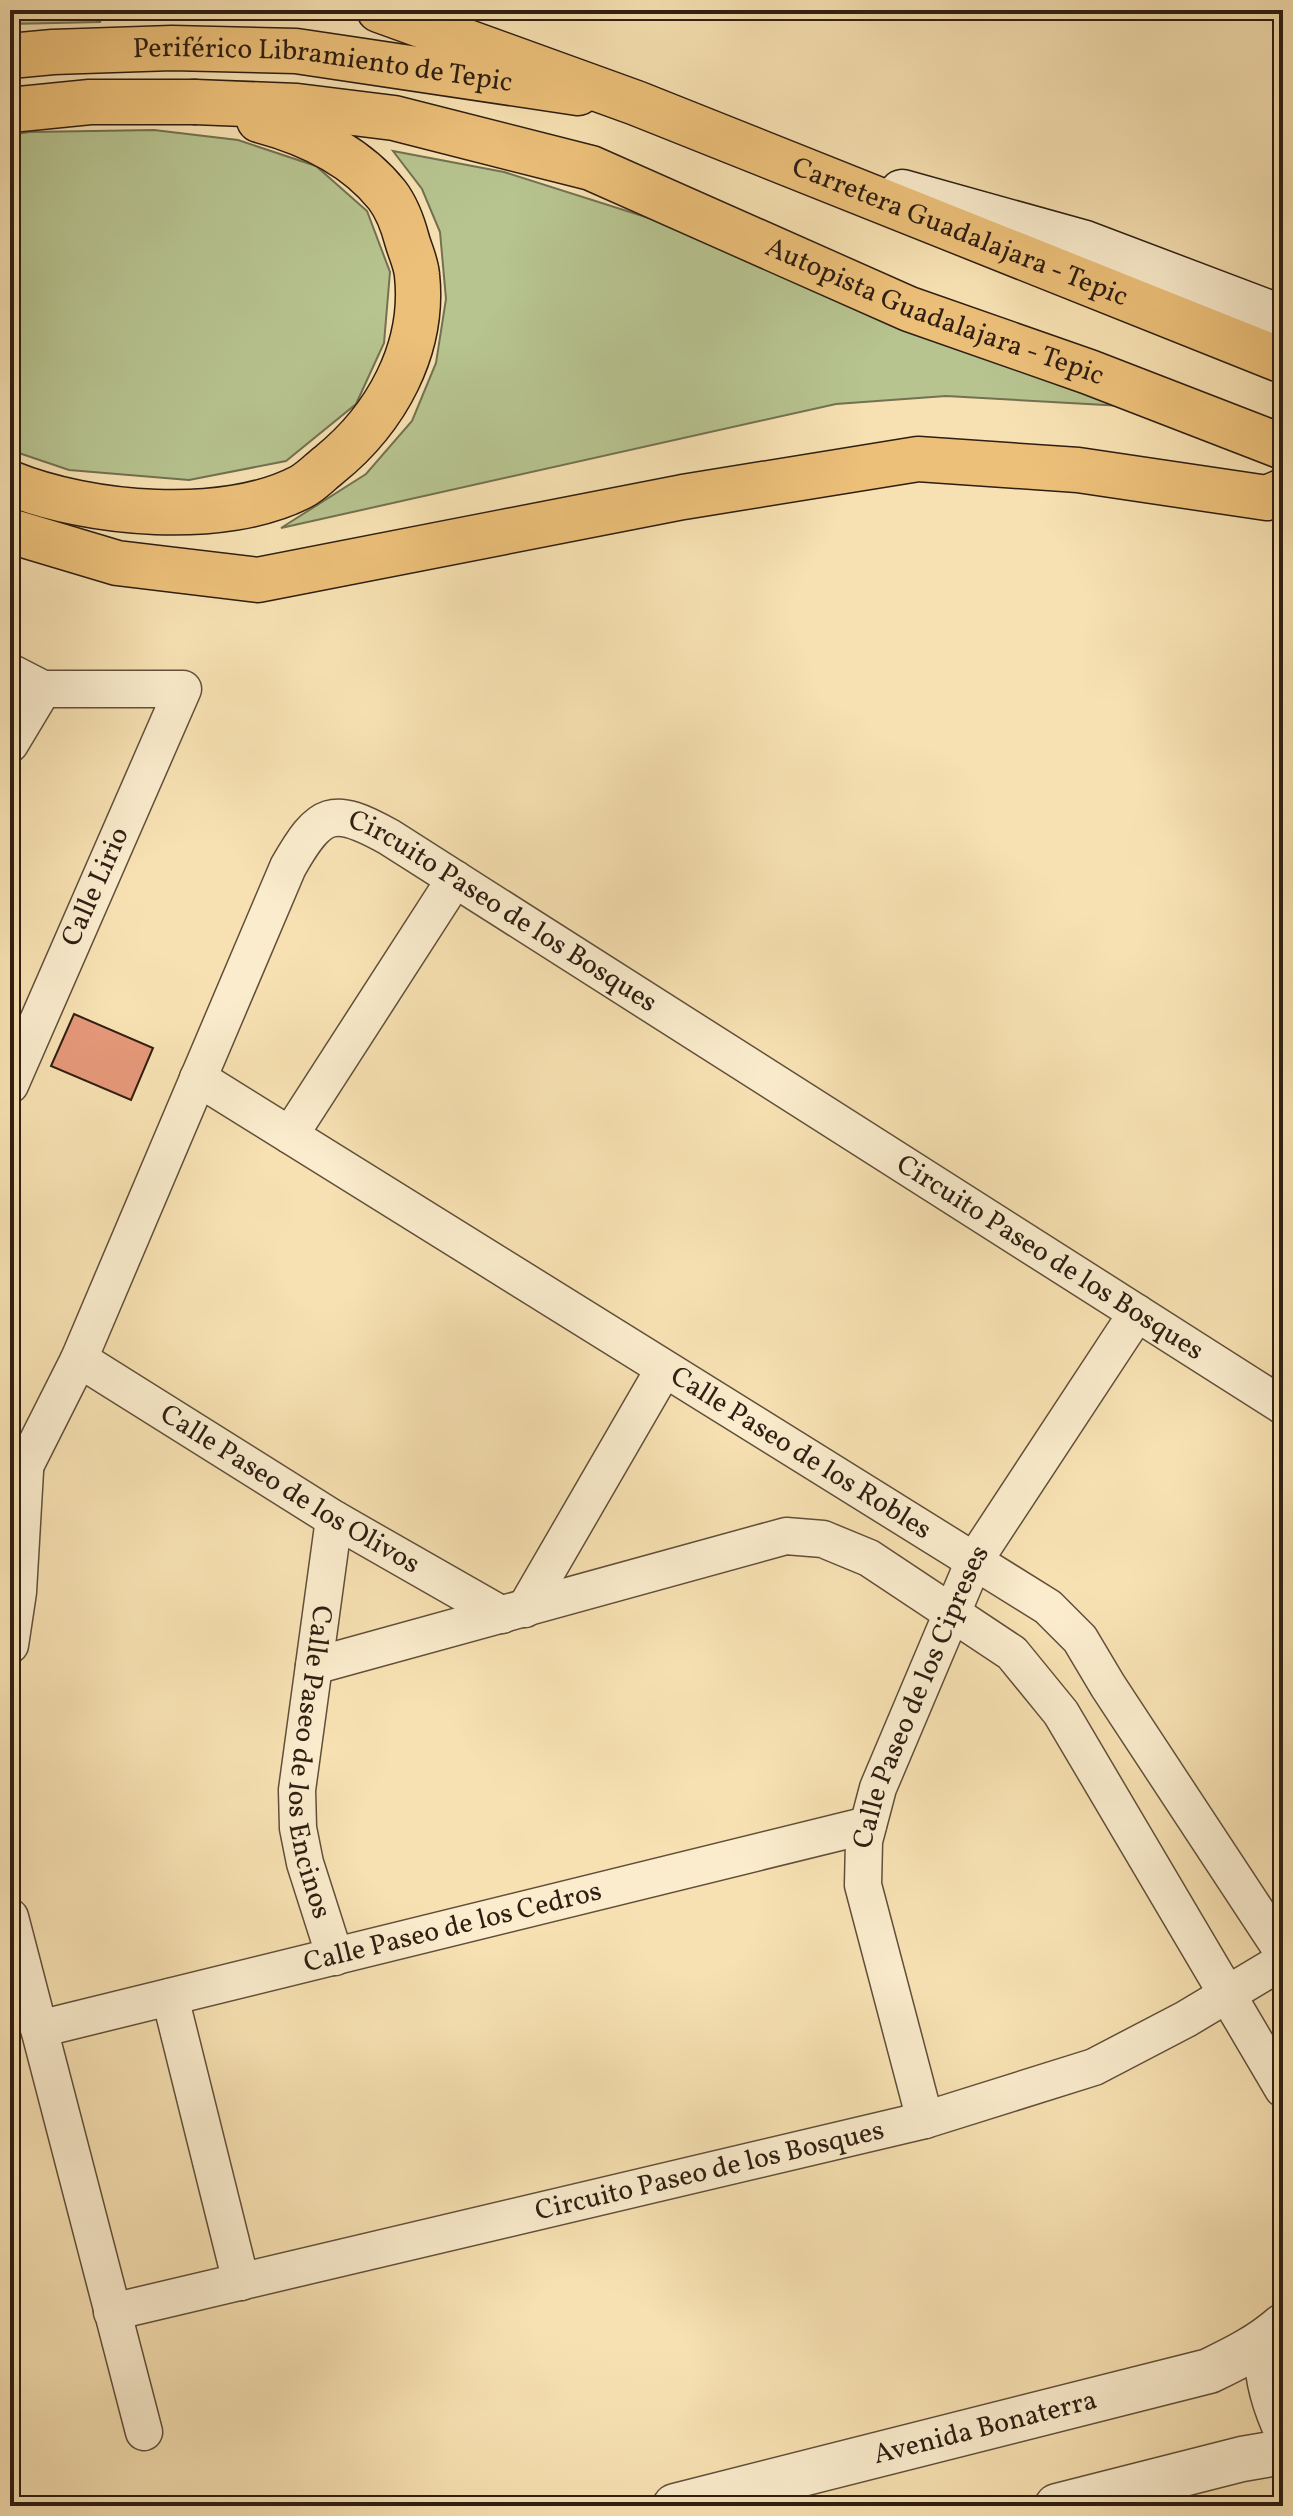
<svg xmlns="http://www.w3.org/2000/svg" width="1293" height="2516" viewBox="0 0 1293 2516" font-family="Vollkorn,serif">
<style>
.green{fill:#b7c490;stroke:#737151;stroke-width:2}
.building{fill:#e6997a;stroke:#2f1e12;stroke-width:2}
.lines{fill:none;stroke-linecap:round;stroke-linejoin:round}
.minor-casing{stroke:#614f3a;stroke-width:39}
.tertiary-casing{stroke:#614f3a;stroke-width:47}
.secondary-casing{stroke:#2f1e12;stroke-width:47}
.trunk-casing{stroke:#2f1e12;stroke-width:47}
.motorway-casing{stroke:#2f1e12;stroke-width:47}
.minor{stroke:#faeccd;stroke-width:36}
.tertiary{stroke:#faeccd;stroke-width:44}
.secondary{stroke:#faeccd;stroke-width:44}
.trunk{stroke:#ecc079;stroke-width:44}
.motorway{stroke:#ecc079;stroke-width:44}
.labels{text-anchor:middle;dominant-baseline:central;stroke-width:6;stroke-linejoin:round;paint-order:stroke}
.street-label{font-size:28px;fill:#2f1e12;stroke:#faeccd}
</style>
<rect width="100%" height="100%" fill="#f7e1b2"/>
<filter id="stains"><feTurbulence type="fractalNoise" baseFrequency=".0025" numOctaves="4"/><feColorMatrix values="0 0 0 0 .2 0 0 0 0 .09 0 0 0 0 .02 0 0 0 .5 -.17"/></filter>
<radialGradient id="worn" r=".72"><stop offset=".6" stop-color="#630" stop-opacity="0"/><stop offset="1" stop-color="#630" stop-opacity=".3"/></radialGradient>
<path class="green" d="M 10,10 L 69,10 L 101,22 L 10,24 Z
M 154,130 L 238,140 L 316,166 L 367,211 L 390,272 L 384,343 L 356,404 L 286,461 L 189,480 L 69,470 L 10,450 L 10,135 L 30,132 Z
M 393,151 L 504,172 L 652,219 L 1141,407 L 946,396 L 836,404 L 281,528 L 366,474 L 412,421 L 436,363 L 446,299 L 440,232 L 422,189 Z"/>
<path class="building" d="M 74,1014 L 153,1048 L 131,1100 L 51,1066 Z"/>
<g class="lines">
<defs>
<g id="minor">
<path d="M 10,672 L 43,689 L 183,689 L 10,1085"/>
<path d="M 10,744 L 43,689"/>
<path id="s1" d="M 198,1078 L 1048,1607 L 1080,1639 L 1108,1686 L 1283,1952"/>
<path d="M 290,1135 L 455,879"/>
<path id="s2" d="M 79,1359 L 334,1519 L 502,1615"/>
<path id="s3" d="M 10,1496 L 79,1359 L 288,867 C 320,811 332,805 389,837 L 1283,1406"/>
<path id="s4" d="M 334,1519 L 297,1790 L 298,1828 L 305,1863 L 335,1957"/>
<path d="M 525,1609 L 664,1369"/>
<path d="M 10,1645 L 18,1592 L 25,1471"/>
<path d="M 314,1666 L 786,1536 L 823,1539 L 869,1558 L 1012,1653 L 1061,1713 L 1283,2089"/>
<path d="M 10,1917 L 144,2432"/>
<path d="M 170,1997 L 241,2282"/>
<path id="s5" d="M 39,2029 L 868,1825"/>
<path id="s6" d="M 925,2120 L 863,1885 L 864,1841 L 878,1788 L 974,1561 L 1137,1313"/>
<path id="s7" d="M 112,2312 L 925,2120 L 1094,2067 L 1186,2019 L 1283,1961"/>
</g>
<g id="tertiary">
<path d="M 1266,2341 C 1266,2371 1271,2395 1283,2423"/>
<path id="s8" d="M 675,2506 L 1209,2371 C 1236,2358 1260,2346 1283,2326"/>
<path d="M 1057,2506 L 1242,2459 L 1283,2452"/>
</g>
<path id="secondary" d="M 902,192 L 1085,243 L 1283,318"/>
<g id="trunk">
<path id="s9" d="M 10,56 L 53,52 L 172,48 L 296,51 L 578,93"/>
<path d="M 10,110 L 90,102 L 195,102"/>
</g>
<g id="motorway">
<path id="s10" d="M 379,10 L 636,103 L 1283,361"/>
<path id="s11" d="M 195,102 L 297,106 L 394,118 L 591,168 L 909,309 L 1089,372 L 1283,447"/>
<path d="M 10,483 C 88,515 224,527 301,487 C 311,482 320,472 329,465 C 386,419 425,349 417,275 C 416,263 410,251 407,240 C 403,225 397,208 387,195 C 355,155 308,133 259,120"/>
<path d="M 10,531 L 117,563 L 258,580 L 683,497 L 918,459 L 1078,470 L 1267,498 L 1283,491"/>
</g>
</defs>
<use href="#minor" class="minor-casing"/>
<use href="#tertiary" class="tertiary-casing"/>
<use href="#secondary" class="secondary-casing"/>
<use href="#trunk" class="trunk-casing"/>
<use href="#motorway" class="motorway-casing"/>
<use href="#minor" class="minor"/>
<use href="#tertiary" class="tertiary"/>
<use href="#secondary" class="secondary"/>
<use href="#trunk" class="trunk"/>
<use href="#motorway" class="motorway"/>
</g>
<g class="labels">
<g class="street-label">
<text stroke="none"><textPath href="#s9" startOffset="314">Periférico Libramiento de Tepic</textPath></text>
<text stroke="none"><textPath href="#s10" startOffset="622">Carretera Guadalajara - Tepic</textPath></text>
<text stroke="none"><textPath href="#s11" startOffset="776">Autopista Guadalajara - Tepic</textPath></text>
<text transform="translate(96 887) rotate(-66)">Calle Lirio</text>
<text stroke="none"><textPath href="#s3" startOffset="952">Circuito Paseo de los Bosques</textPath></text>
<text stroke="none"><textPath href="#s3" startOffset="1600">Circuito Paseo de los Bosques</textPath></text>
<text stroke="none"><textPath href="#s1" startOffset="710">Calle Paseo de los Robles</textPath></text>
<text stroke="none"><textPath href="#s2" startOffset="248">Calle Paseo de los Olivos</textPath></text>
<text stroke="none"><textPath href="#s6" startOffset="442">Calle Paseo de los Cipreses</textPath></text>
<text stroke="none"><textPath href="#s4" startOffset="246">Calle Paseo de los Encinos</textPath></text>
<text stroke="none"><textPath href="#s5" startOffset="426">Calle Paseo de los Cedros</textPath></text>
<text stroke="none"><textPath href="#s7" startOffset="614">Circuito Paseo de los Bosques</textPath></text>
<text stroke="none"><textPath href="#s8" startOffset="320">Avenida Bonaterra</textPath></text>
</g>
</g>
<rect width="1293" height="2516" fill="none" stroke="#f7e1b2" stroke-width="40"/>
<rect x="12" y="12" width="1269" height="2492" fill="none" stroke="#2f1e12" stroke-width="4"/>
<rect x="20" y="20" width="1253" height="2476" fill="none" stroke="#2f1e12" stroke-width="2"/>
<rect width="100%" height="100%" filter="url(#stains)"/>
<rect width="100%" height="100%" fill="url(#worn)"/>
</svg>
